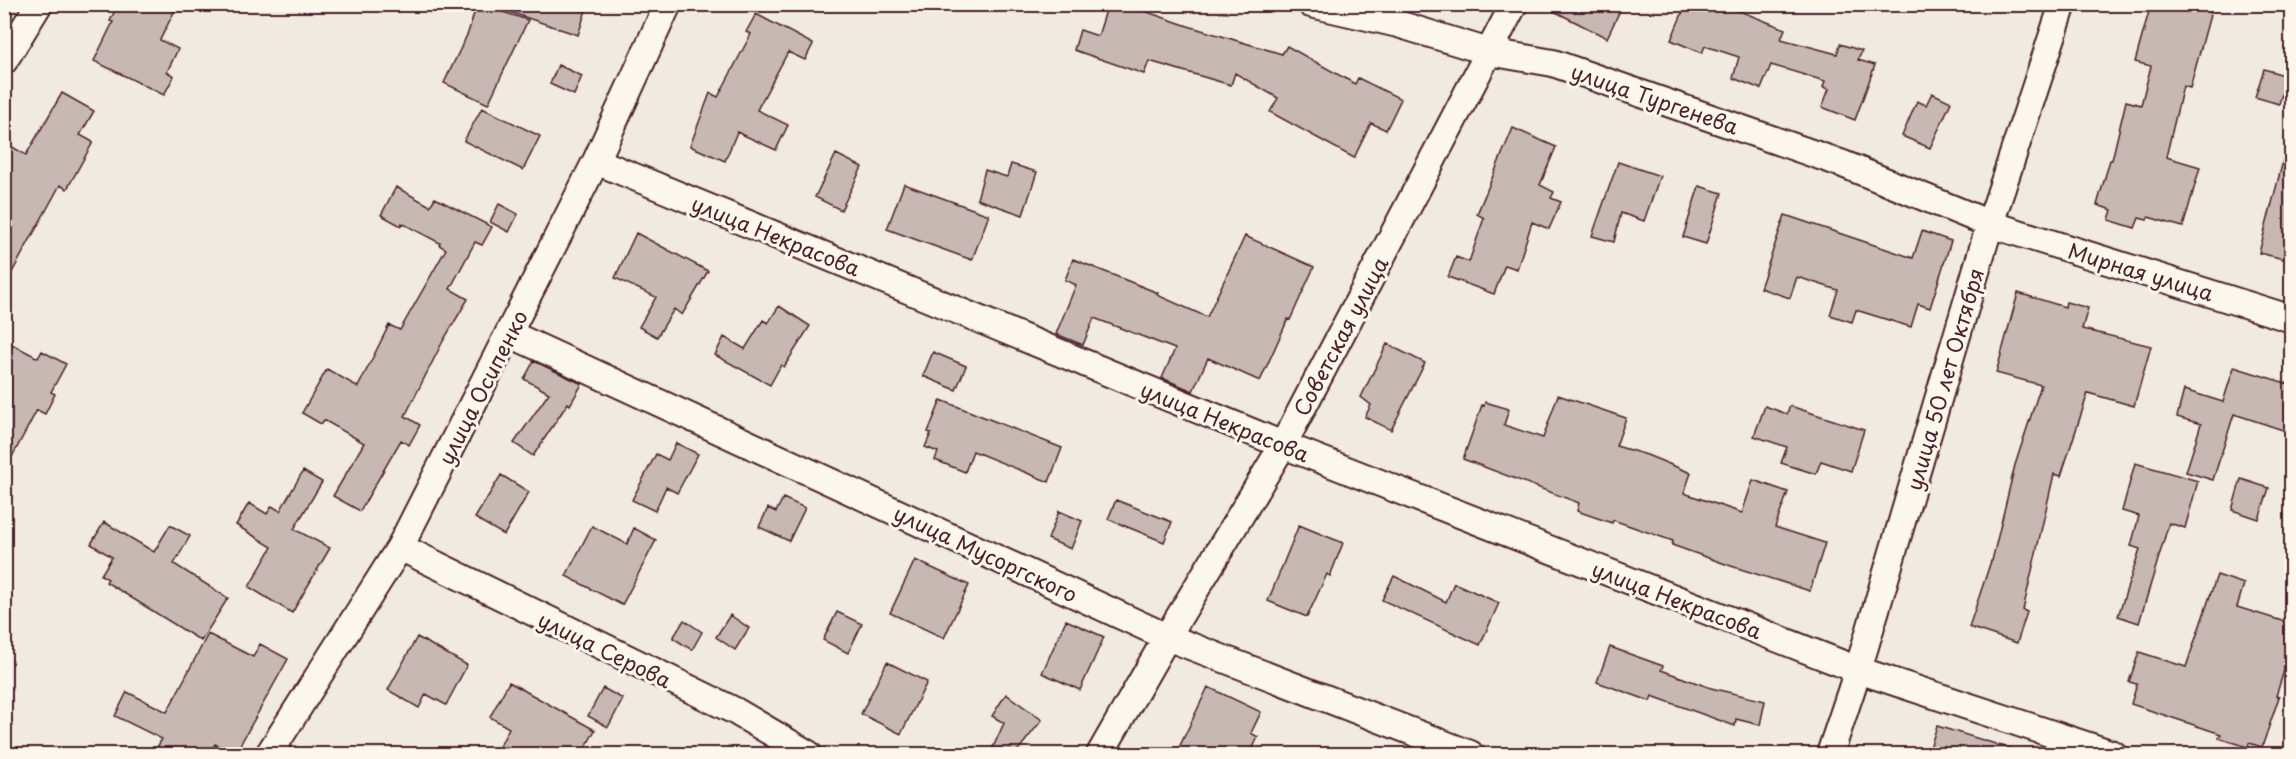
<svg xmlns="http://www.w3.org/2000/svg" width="2296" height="759" viewBox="0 0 2296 759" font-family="'Playpen Sans',sans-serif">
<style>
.building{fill:#c8b8b3;stroke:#4a1f2b;stroke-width:1.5}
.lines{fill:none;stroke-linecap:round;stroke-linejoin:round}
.street-casing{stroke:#4a1f2b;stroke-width:30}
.street{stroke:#fbf7ec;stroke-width:26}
.labels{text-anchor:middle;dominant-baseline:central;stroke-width:6;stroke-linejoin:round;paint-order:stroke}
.street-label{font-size:21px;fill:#4a1f2b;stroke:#fbf7ec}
</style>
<rect width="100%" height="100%" fill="#f0eae0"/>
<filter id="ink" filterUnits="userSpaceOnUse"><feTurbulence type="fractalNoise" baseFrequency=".0167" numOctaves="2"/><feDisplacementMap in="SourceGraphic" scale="12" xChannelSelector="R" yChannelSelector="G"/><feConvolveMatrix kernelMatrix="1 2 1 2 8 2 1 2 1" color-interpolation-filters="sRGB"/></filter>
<g filter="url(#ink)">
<path class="building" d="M 118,4 L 178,4 L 160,40 L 178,49 L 167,72 L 174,76 L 164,95 L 94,61 L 113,22 L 110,21 Z
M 477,4 L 528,20 L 488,104 L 444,83 L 468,33 Z
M 499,4 L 588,4 L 578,35 L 498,8 Z
M 1108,4 L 1124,4 L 1188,26 L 1282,54 L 1287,46 L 1355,84 L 1358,78 L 1401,99 L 1386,130 L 1371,123 L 1354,158 L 1270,112 L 1278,98 L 1235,73 L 1231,85 L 1149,61 L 1144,74 L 1074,50 L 1080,30 L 1098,36 Z
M 1540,4 L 1623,4 L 1607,38 Z
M 1686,4 L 1722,4 L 1785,29 L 1781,39 L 1837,54 L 1840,44 L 1862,51 L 1858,60 L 1875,65 L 1855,120 L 1822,107 L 1829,89 L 1823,87 L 1825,81 L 1771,65 L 1761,89 L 1733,78 L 1739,57 L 1705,46 L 1702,53 L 1671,40 Z
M 2151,4 L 2213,4 L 2190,88 L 2183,86 L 2166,157 L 2200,167 L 2183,227 L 2148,217 L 2147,220 L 2139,218 L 2135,228 L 2109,220 L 2112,210 L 2097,205 L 2110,160 L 2112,160 L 2126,101 L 2141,105 L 2151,66 L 2135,62 Z
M 756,14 L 813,44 L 805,60 L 788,52 L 757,110 L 788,125 L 776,150 L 737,132 L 725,161 L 690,146 L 710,93 L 718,97 L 751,34 L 746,32 Z
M 558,65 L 582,76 L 574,95 L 550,84 Z
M 2264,69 L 2287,76 L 2279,104 L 2255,97 Z
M 62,93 L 94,111 L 80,135 L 93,142 L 67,189 L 60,185 L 4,287 L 4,142 L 26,155 Z
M 1932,93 L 1951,102 L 1930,148 L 1902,136 L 1917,101 L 1926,105 Z
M 482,108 L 540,136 L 523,170 L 464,141 Z
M 1513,128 L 1556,147 L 1540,185 L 1554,192 L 1551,198 L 1561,202 L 1549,229 L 1532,222 L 1517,269 L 1505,265 L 1494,294 L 1448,277 L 1456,257 L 1469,262 L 1484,218 L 1477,214 Z
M 836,154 L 862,167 L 841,210 L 815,197 Z
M 2284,157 L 2292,158 L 2292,261 L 2259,253 Z
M 1618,162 L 1660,176 L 1644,221 L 1621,213 L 1614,242 L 1592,236 Z
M 1011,164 L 1037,172 L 1023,215 L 977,199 L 985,170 L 1007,177 Z
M 904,184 L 989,215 L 972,260 L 887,229 Z
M 1699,186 L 1722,193 L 1706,244 L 1683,237 Z
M 396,187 L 430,206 L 435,198 L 492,227 L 482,245 L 475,242 L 450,289 L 468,299 L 443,341 L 405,416 L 420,425 L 409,445 L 401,440 L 360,511 L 333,496 L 364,443 L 324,420 L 321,424 L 302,413 L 327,369 L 358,387 L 389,325 L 400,330 L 446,249 L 439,245 L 440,243 L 402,223 L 401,226 L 381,215 Z
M 499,204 L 518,214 L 509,232 L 490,222 Z
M 1785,215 L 1913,258 L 1922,231 L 1951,241 L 1930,308 L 1918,304 L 1911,327 L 1856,310 L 1852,322 L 1830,315 L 1838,290 L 1797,277 L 1790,298 L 1760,288 Z
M 636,233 L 708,271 L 682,315 L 674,309 L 657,337 L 639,327 L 656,297 L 615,278 Z
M 1245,236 L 1314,267 L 1290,320 L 1288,319 L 1260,381 L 1208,358 L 1193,391 L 1162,378 L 1175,349 L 1094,318 L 1083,345 L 1056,334 L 1076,285 L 1065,280 L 1073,259 L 1158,293 L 1157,295 L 1207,317 Z
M 2018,293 L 2065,307 L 2066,302 L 2088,308 L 2082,329 L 2151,346 L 2134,406 L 2088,393 L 2061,476 L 2054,474 L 2023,610 L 2027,612 L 2017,643 L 1969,627 L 1991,561 L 1992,561 L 2015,465 L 2041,385 L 1996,373 Z
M 779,306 L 810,326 L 784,367 L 781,365 L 770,385 L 715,355 L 724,337 L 745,349 L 763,320 L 768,323 Z
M 4,340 L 38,358 L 42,351 L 66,364 L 51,392 L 55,394 L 45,414 L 37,410 L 4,472 Z
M 1387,344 L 1425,363 L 1391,430 L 1365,417 L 1371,405 L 1361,397 Z
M 933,352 L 966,366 L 956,390 L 923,376 Z
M 534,361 L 582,384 L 570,405 L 568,403 L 533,456 L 514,443 L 549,393 L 524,379 Z
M 2234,367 L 2292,385 L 2292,433 L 2234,414 L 2213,480 L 2186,472 L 2201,424 L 2177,417 L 2184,390 L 2223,402 Z
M 1558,395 L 1626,418 L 1616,446 L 1647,455 L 1691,473 L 1684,493 L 1742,513 L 1753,480 L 1788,492 L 1775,527 L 1825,543 L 1810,591 L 1731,566 L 1672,545 L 1673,541 L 1613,520 L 1612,523 L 1577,511 L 1579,503 L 1463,459 L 1482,405 L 1484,406 L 1485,402 L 1509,409 L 1504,425 L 1543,438 Z
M 941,400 L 1062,448 L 1049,482 L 973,451 L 965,472 L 935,460 L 938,452 L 925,447 L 931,433 L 928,432 Z
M 1765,406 L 1787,414 L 1790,406 L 1864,430 L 1851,471 L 1821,461 L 1816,474 L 1781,463 L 1787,447 L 1754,436 Z
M 676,443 L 698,454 L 677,493 L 666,487 L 655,511 L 632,500 L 656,454 L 668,460 Z
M 2135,463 L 2198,481 L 2185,528 L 2169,523 L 2139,623 L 2118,616 L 2140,549 L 2131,546 L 2139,516 L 2122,511 Z
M 303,471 L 322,482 L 294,529 L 330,548 L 292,613 L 249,587 L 272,547 L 236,525 L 249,503 L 267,514 L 272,506 L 280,511 Z
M 501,475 L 529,492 L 504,535 L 475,518 Z
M 2241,479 L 2269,488 L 2259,519 L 2232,510 Z
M 783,498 L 805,508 L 789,541 L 759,527 L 768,508 L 776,512 Z
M 1116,500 L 1172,522 L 1164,542 L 1108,519 Z
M 1059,511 L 1082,521 L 1071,549 L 1048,539 Z
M 104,522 L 154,552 L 170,525 L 190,536 L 174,564 L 228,598 L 201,641 L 106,582 L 108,579 L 101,575 L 112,557 L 91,544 Z
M 1299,525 L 1343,543 L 1330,576 L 1327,574 L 1307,617 L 1268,601 Z
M 592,526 L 627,544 L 634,528 L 656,540 L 622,605 L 566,576 Z
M 915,560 L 969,585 L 944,638 L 890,613 Z
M 2217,575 L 2244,584 L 2237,607 L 2292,624 L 2292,645 L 2276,696 L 2279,697 L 2262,747 L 2249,743 L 2248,747 L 2219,738 L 2221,734 L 2131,704 L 2137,684 L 2129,682 L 2139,652 L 2186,667 Z
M 1394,576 L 1446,602 L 1454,583 L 1499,603 L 1480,645 L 1382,600 Z
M 837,612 L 862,624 L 848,653 L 823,640 Z
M 730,615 L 749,628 L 735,650 L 716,637 Z
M 684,620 L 702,632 L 692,650 L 673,638 Z
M 1066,620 L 1104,637 L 1080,690 L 1042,673 Z
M 208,634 L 253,657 L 260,644 L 288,659 L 235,754 L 215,744 L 209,754 L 153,754 L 162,739 L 115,716 L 127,692 L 167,712 Z
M 417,637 L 467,665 L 446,705 L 426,694 L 419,708 L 388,690 Z
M 1610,647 L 1663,666 L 1661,670 L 1711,688 L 1765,701 L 1760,725 L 1736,719 L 1735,726 L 1652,696 L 1650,701 L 1597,682 Z
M 887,662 L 927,682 L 901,734 L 861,714 Z
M 509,682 L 595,730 L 582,754 L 496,754 L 509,728 L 490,717 Z
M 1208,687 L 1261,712 L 1251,733 L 1258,737 L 1250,754 L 1176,754 Z
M 603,688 L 623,699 L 608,727 L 588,716 Z
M 1006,694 L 1042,720 L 1015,754 L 990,754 L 1004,723 L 992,716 Z
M 1937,726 L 2012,749 L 2012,754 L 1928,754 Z"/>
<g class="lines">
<defs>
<path id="street" d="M 1311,4 L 1398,24 L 1489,52 L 1553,63 L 1843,164 L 1990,224 L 2292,319
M 4,61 L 39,4
M 596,161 L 1283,445 L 1858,670 L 2113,754
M 510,334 L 1167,637 L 1470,754
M 400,547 L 735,711 L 808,754
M 269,754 L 400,547 L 596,161 L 668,4
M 1100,754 L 1167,637 L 1283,445 L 1514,4
M 1830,754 L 1858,670 L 1990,224 L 2063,4"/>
</defs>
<use href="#street" class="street-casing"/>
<use href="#street" class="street"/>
</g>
</g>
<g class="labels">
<g class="street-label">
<text transform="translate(1655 98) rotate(19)">улица Тургенева</text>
<text transform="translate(776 235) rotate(22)">улица Некрасова</text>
<text transform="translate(2141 271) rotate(17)">Мирная улица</text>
<text transform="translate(1340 336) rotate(-62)">Советская улица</text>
<text transform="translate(1944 379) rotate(-74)">улица 50 лет Октября</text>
<text transform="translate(482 387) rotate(-63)">улица Осипенко</text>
<text transform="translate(1225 421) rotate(22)">улица Некрасова</text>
<text transform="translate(986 553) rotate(25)">улица Мусоргского</text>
<text transform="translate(1677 599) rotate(21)">улица Некрасова</text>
<text transform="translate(605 649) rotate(26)">улица Серова</text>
</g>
</g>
<rect width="2296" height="759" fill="none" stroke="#fbf7ec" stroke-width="24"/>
<rect x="12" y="12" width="2272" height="735" fill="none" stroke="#4a1f2b" stroke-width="2" filter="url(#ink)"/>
</svg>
